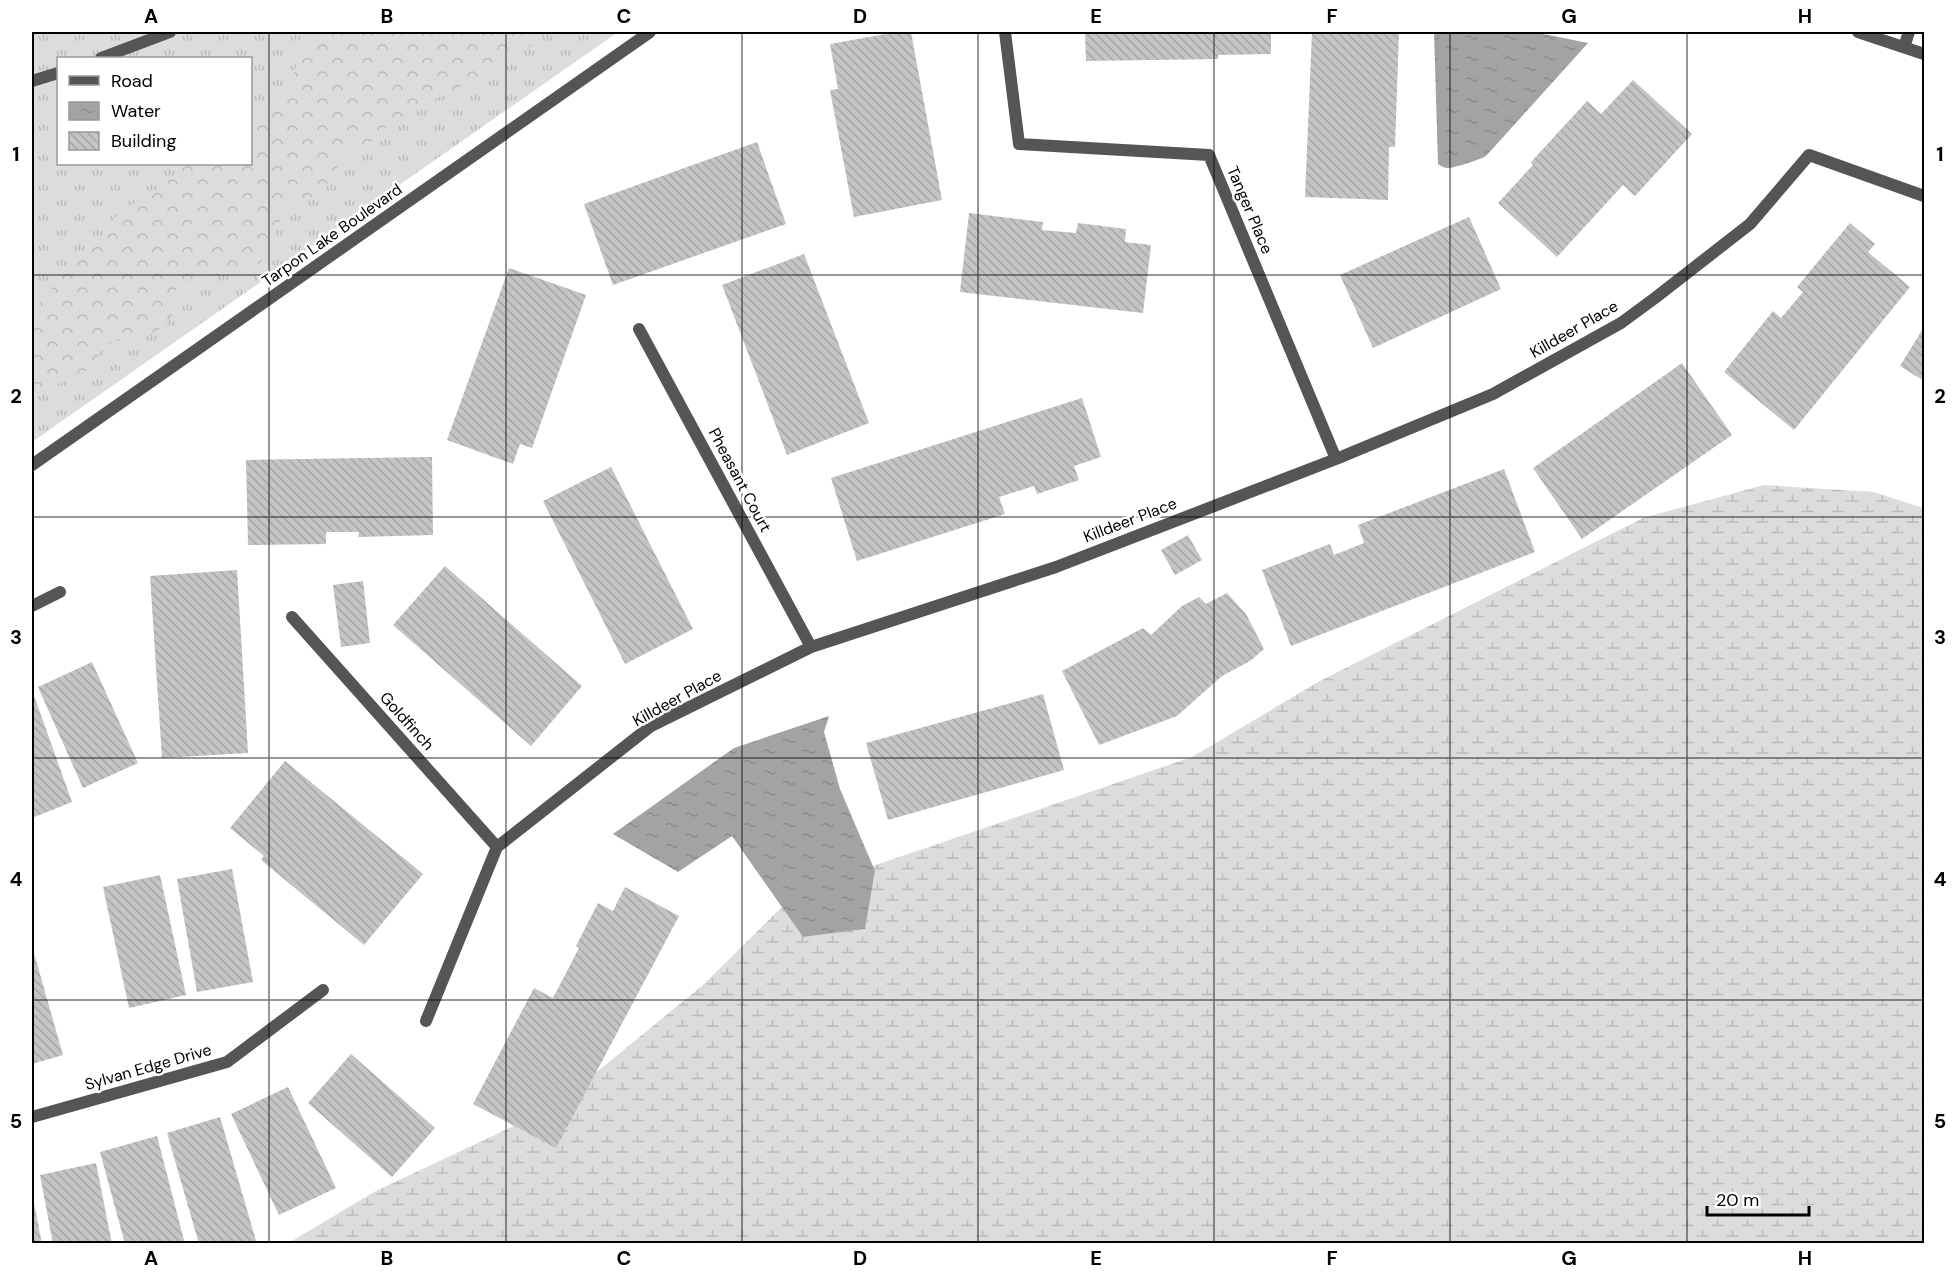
<svg xmlns="http://www.w3.org/2000/svg" width="1956" height="1275" viewBox="0 0 1956 1275" font-family="'DM Sans',sans-serif">
<style>
.grass{fill:url(#grass-tufts);fill-rule:evenodd}
.forest{fill:url(#forest-crowns)}
.wetland{fill:url(#wetland-marsh)}
.water{fill:url(#water-ripples)}
.building{fill:url(#building-back-hatch)}
.lines{fill:none;stroke-linecap:round;stroke-linejoin:round}
.service{stroke:#555;stroke-width:12}
.minor{stroke:#555;stroke-width:12}
.tertiary{stroke:#555;stroke-width:12}
.grid{fill:none;stroke:#000;stroke-width:1.5;stroke-opacity:0.55}
.labels{text-anchor:middle;dominant-baseline:central;stroke-width:5;stroke-linejoin:round;paint-order:stroke}
.street-label{font-size:16px;fill:#000;stroke:#fff}
.neatline{fill:none;stroke:#000;stroke-width:2}
.grid-label{font-size:20px;text-anchor:middle;font-weight:bold;fill:#000}
</style>
<defs>
<pattern id="grass-tufts" width="24" height="20" patternUnits="userSpaceOnUse" patternTransform="scale(1.5)"><rect width="24" height="20" fill="#dcdcdc"/><path d="M3 7l-1-3M5 7V3M7 7l1-3M15 17l-1-3M17 17v-4M19 17l1-3" fill="none" stroke="#bbb"/></pattern>
<pattern id="forest-crowns" width="20" height="18" patternUnits="userSpaceOnUse" patternTransform="scale(1.5)"><rect width="20" height="18" fill="#dcdcdc"/><path d="M2 6a3 3 0 1 1 6 0M12 15a3 3 0 1 1 6 0" fill="none" stroke="#bbb"/></pattern>
<pattern id="wetland-marsh" width="20" height="14" patternUnits="userSpaceOnUse" patternTransform="scale(1.5)"><rect width="20" height="14" fill="#dcdcdc"/><path d="M1 5h8M5 5V1M11 12h8M15 12V8" fill="none" stroke="#bbb"/></pattern>
<pattern id="water-ripples" width="26" height="14" patternUnits="userSpaceOnUse" patternTransform="scale(1.5)"><rect width="26" height="14" fill="#a3a3a3"/><path d="M2 4q2-2 4 0t4 0M15 11q2-2 4 0t4 0" fill="none" stroke="#8b8b8b"/></pattern>
<pattern id="building-back-hatch" width="6" height="6" patternUnits="userSpaceOnUse" patternTransform="scale(1.5)"><rect width="6" height="6" fill="#c4c4c4"/><path d="M-1 5l2 2M0 0l6 6M5-1l2 2" fill="none" stroke="#a7a7a7"/></pattern>
</defs>
<rect width="100%" height="100%" fill="#fff"/>
<path class="grass" d="M 32,32 L 618,32 L 32,442 ZM 58,58 L 250,58 L 250,164 L 58,164 Z"/>
<path class="forest" d="M 323,32 L 547,32 L 513,60 L 431,101 L 419,92 L 420,105 L 410,123 L 390,121 C 383,132 377,141 364,145 C 360,146 354,146 350,149 C 343,154 339,164 335,172 C 325,192 304,204 284,209 L 268,254 L 255,268 L 239,275 L 209,275 L 181,282 L 174,294 L 177,307 L 167,324 L 154,332 L 115,340 L 100,350 L 93,366 L 78,377 L 35,392 L 32,396 L 32,313 L 64,272 L 86,255 L 121,210 L 146,197 L 188,164 L 250,164 L 251,124 L 272,109 L 288,90 L 300,54 L 310,41 Z"/>
<path class="wetland" d="M 1764,485 L 1873,492 L 1924,508 L 1924,1243 L 287,1244 L 374,1192 L 554,1107 L 703,985 L 782,907 L 803,937 L 865,929 L 875,871 L 873,866 L 1192,757 L 1318,682 L 1643,518 Z"/>
<path class="water" d="M 1434,32 L 1534,32 L 1588,43 L 1486,156 C 1482,159 1452,169 1447,168 C 1445,168 1439,165 1438,164 Z
M 829,716 L 824,732 L 840,789 L 875,871 L 865,929 L 803,937 L 732,836 L 678,872 L 613,834 L 734,748 Z"/>
<path class="building" d="M 897,32 L 911,32 L 942,200 L 854,217 L 830,90 L 838,89 L 830,44 Z
M 1085,32 L 1271,32 L 1271,54 L 1218,55 L 1218,59 L 1086,61 Z
M 1312,32 L 1399,32 L 1395,147 L 1389,147 L 1388,200 L 1305,197 Z
M 1633,80 L 1692,134 L 1635,196 L 1623,185 L 1557,257 L 1498,203 L 1533,165 L 1531,162 L 1587,101 L 1601,114 Z
M 757,142 L 786,224 L 613,285 L 584,204 Z
M 969,213 L 1043,222 L 1042,230 L 1076,233 L 1078,223 L 1126,229 L 1125,242 L 1151,245 L 1143,313 L 960,292 Z
M 1469,217 L 1501,289 L 1373,348 L 1340,275 Z
M 1850,223 L 1875,244 L 1868,252 L 1910,287 L 1794,430 L 1724,372 L 1773,311 L 1781,318 L 1803,292 L 1797,287 Z
M 804,254 L 869,423 L 787,455 L 722,285 Z
M 509,268 L 586,295 L 532,448 L 520,444 L 513,464 L 447,440 Z
M 1924,327 L 1924,381 L 1900,366 Z
M 1682,363 L 1732,435 L 1582,539 L 1533,468 Z
M 1082,398 L 1101,457 L 1074,466 L 1079,480 L 1037,494 L 1034,486 L 999,497 L 1005,514 L 857,561 L 831,478 Z
M 432,457 L 433,535 L 358,537 L 359,532 L 326,532 L 326,544 L 248,545 L 246,460 Z
M 611,467 L 693,629 L 625,664 L 543,501 Z
M 1504,469 L 1535,552 L 1291,646 L 1262,570 L 1330,544 L 1334,555 L 1364,543 L 1358,525 Z
M 1188,535 L 1202,560 L 1175,575 L 1161,550 Z
M 445,566 L 582,686 L 531,746 L 393,625 Z
M 237,570 L 248,753 L 162,758 L 150,576 Z
M 363,581 L 370,643 L 341,647 L 333,585 Z
M 1227,593 L 1246,614 L 1264,649 L 1250,661 L 1222,676 L 1177,716 L 1099,745 L 1062,671 L 1143,628 L 1151,635 L 1182,606 L 1199,597 L 1206,604 Z
M 92,662 L 138,763 L 83,788 L 38,687 Z
M 32,690 L 72,802 L 32,818 Z
M 1043,694 L 1064,770 L 888,820 L 866,743 Z
M 285,761 L 423,874 L 364,945 L 261,860 L 264,856 L 230,828 Z
M 232,869 L 253,982 L 197,992 L 177,879 Z
M 160,875 L 186,995 L 129,1008 L 103,887 Z
M 625,887 L 679,916 L 556,1148 L 473,1104 L 534,988 L 553,998 L 579,948 L 576,946 L 598,903 L 613,911 Z
M 32,946 L 63,1055 L 32,1064 Z
M 351,1054 L 435,1128 L 392,1177 L 308,1103 Z
M 288,1087 L 336,1188 L 279,1215 L 231,1114 Z
M 220,1117 L 257,1244 L 199,1244 L 167,1133 Z
M 157,1136 L 185,1244 L 125,1244 L 100,1152 Z
M 96,1163 L 112,1244 L 53,1244 L 40,1175 Z
M 32,1198 L 33,1198 L 42,1244 L 32,1244 Z"/>
<g class="lines">
<path class="service" d="M 1904,47 L 1909,32
M 101,58 L 170,32
M 32,81 L 58,73"/>
<path class="minor" d="M 1005,32 L 1019,144 L 1209,155 L 1336,459
M 639,329 L 811,647
M 32,606 L 60,592
M 292,617 L 497,847
M 426,1021 L 497,847 L 651,726 L 811,647 L 1056,567 L 1336,459 L 1493,394 L 1621,323 L 1655,298 L 1750,224 L 1809,155 L 1924,196
M 32,1117 L 227,1062 L 323,990"/>
<path class="tertiary" d="M 1858,32 L 1924,54
M 32,465 L 650,32"/>
</g>
<path class="grid" d="M 269,32 L 269,1244M 506,32 L 506,1244M 742,32 L 742,1244M 978,32 L 978,1244M 1214,32 L 1214,1244M 1450,32 L 1450,1244M 1687,32 L 1687,1244M 32,275 L 1924,275M 32,517 L 1924,517M 32,758 L 1924,758M 32,1000 L 1924,1000"/>
<g class="labels">
<g class="street-label">
<text transform="translate(1250 210) rotate(67)">Tanger Place</text>
<text transform="translate(332 235) rotate(-35)">Tarpon Lake Boulevard</text>
<text transform="translate(1574 329) rotate(-30)">Killdeer Place</text>
<text transform="translate(740 480) rotate(62)">Pheasant Court</text>
<text transform="translate(1130 520) rotate(-21)">Killdeer Place</text>
<text transform="translate(677 698) rotate(-29)">Killdeer Place</text>
<text transform="translate(407 721) rotate(48)">Goldfinch</text>
<text transform="translate(148 1067) rotate(-16)">Sylvan Edge Drive</text>
</g>
</g>
<rect width="1956" height="1275" fill="none" stroke="#ffffff" stroke-width="66"/>
<rect x="57" y="57" width="195" height="108" fill="#ffffff" stroke="#999999" stroke-width="1.5"/>
<rect x="69" y="76" width="30" height="9" fill="#555555" stroke="#999999" stroke-width="1.5"/>
<text x="111" y="87" font-size="18" fill="#000000">Road</text>
<rect x="69" y="102" width="30" height="18" fill="url(#water-ripples)" stroke="#999999" stroke-width="1.5"/>
<text x="111" y="117" font-size="18" fill="#000000">Water</text>
<rect x="69" y="132" width="30" height="18" fill="url(#building-back-hatch)" stroke="#999999" stroke-width="1.5"/>
<text x="111" y="147" font-size="18" fill="#000000">Building</text>
<path d="M1707 1206v9h102v-9" fill="none" stroke="#000000" stroke-width="3"/>
<text x="1716" y="1206" font-size="18" fill="#000000" stroke="#ffffff" stroke-width="4.5" paint-order="stroke">20 m</text>
<rect x="33" y="33" width="1890" height="1209" class="neatline"/>
<g class="grid-label">
<text x="151" y="23">A</text>
<text x="387" y="23">B</text>
<text x="624" y="23">C</text>
<text x="860" y="23">D</text>
<text x="1096" y="23">E</text>
<text x="1332" y="23">F</text>
<text x="1569" y="23">G</text>
<text x="1805" y="23">H</text>
<text x="16" y="161">1</text>
<text x="1940" y="161">1</text>
<text x="16" y="403">2</text>
<text x="1940" y="403">2</text>
<text x="16" y="644">3</text>
<text x="1940" y="644">3</text>
<text x="16" y="886">4</text>
<text x="1940" y="886">4</text>
<text x="16" y="1128">5</text>
<text x="1940" y="1128">5</text>
<text x="151" y="1265">A</text>
<text x="387" y="1265">B</text>
<text x="624" y="1265">C</text>
<text x="860" y="1265">D</text>
<text x="1096" y="1265">E</text>
<text x="1332" y="1265">F</text>
<text x="1569" y="1265">G</text>
<text x="1805" y="1265">H</text>
</g>
</svg>
